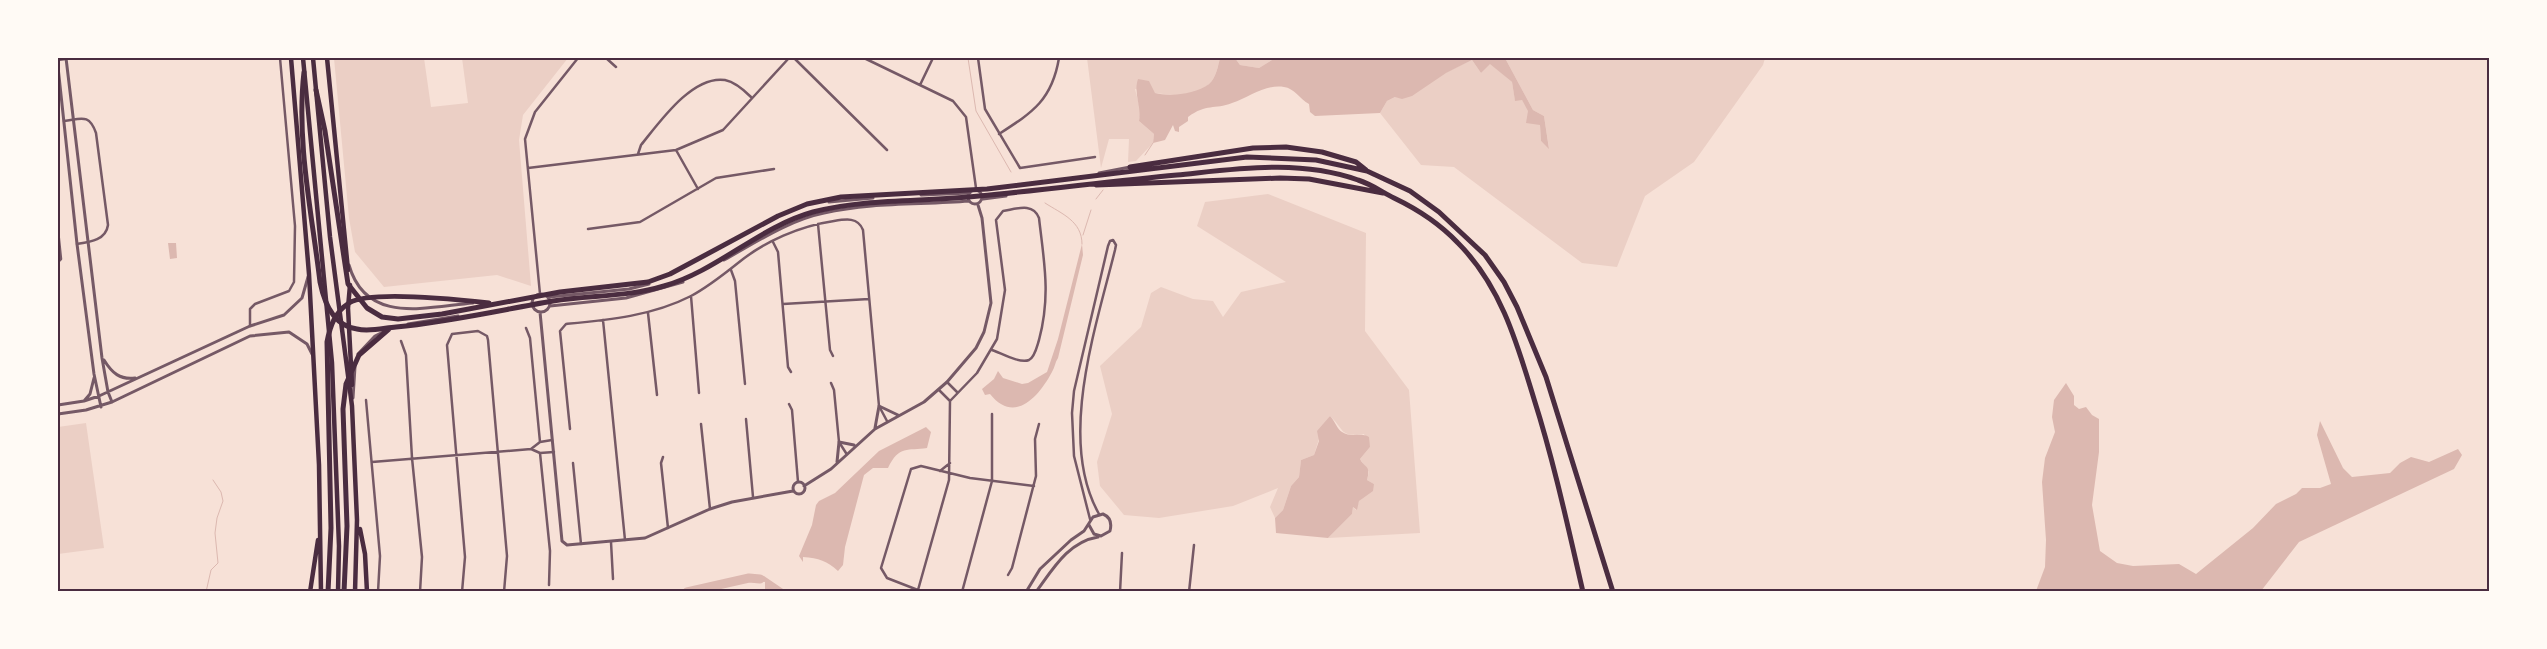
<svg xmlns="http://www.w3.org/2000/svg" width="2547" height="649" viewBox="0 0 2547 649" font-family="Barlow,sans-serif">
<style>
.green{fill:#ebcfc5}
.water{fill:#dcb8b0}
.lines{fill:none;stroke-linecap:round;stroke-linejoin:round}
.stream{stroke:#dcb8b0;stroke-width:1}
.river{stroke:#dcb8b0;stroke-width:9}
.minor{stroke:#755966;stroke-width:2.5}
.tertiary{stroke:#755966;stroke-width:3}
.primary{stroke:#4a2c40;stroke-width:4.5}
.motorway{stroke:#4a2c40;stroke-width:5}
.neatline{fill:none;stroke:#4a2c40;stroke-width:2}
</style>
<rect width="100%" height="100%" fill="#f7e1d7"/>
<path class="green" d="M 334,58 L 424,58 L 431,107 L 468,103 L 462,58 L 568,58 L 523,115 L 519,140 L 531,286 L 497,275 L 384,287 L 355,252 L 349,218 Z
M 1087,58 L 1220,58 C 1218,66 1216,77 1210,83 C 1192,101 1156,94 1135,89 L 1141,112 L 1139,121 L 1154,134 L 1153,143 L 1136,161 L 1128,162 L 1129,139 L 1109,139 L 1101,168 Z
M 1235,58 L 1275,58 L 1259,68 L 1240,65 Z
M 1505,58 L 1765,58 L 1763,65 L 1694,162 L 1645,196 L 1617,267 L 1582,263 L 1454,167 L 1421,165 L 1380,113 L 1387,101 L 1472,60 L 1481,73 L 1490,63 L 1512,82 L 1515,100 L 1522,100 L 1540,124 L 1541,141 L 1549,148 L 1544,116 L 1533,110 Z
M 1268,194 L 1366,233 L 1365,331 L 1409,390 L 1420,533 L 1328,538 L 1352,514 L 1353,507 L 1356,510 L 1359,501 L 1374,484 L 1367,480 L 1369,472 L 1360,459 L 1370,447 L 1364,434 C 1339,437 1345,430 1330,416 L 1323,426 L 1314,455 L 1301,460 L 1299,477 L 1291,486 L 1283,510 L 1275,518 L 1270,507 L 1278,488 L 1233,506 L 1159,518 L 1124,515 L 1100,486 L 1097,462 L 1112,414 L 1100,366 L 1141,327 L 1151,293 L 1161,287 L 1193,299 L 1213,301 L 1223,317 L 1241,292 L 1286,282 L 1197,226 L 1205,202 Z
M 86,423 L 104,548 L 58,554 L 58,427 Z"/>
<path class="water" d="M 1220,58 L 1235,58 L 1240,65 L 1259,68 L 1275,58 L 1505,58 L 1533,110 L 1544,116 L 1549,149 L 1541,141 L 1540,125 L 1526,123 L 1528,111 L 1522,100 L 1515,101 L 1512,82 L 1490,64 L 1481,73 L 1472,60 L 1446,73 L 1412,96 L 1402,99 L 1395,97 L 1387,101 L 1380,113 L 1315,116 L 1310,112 L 1309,104 C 1300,99 1294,88 1284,87 C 1264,84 1249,98 1232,103 C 1214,110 1207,103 1188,117 L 1188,121 L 1179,127 L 1179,132 L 1175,131 L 1173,125 L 1165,140 L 1153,143 L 1154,134 L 1139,121 C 1142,106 1133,94 1138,79 L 1149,81 L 1155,93 C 1170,97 1196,94 1209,84 C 1216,78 1218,66 1220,58 Z
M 168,243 L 176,243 L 177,258 L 170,259 Z
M 1082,244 L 1083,255 L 1058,358 C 1055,362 1055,367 1052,372 C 1038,398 1014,424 990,394 L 985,395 L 982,389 L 994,379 L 998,371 L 1003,378 L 1022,384 L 1028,383 L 1047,372 L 1058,339 Z
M 2066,383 L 2074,396 L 2074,405 L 2079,409 L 2086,407 L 2092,415 L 2099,419 L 2099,452 L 2092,505 L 2100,551 L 2117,563 L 2133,566 L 2179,564 L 2196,574 L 2253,528 L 2276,504 L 2296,494 L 2302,488 L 2320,488 L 2331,484 L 2317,435 L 2320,421 L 2343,468 L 2352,477 L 2390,473 L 2400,463 L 2411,457 L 2429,462 L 2458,449 L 2462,455 L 2454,469 L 2299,542 L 2261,591 L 2036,591 L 2045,567 L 2046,540 L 2042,482 L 2045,458 L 2055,432 L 2052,417 L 2054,400 Z
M 1330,416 C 1335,421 1337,429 1342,432 C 1351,438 1361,432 1369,437 L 1370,447 L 1360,459 C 1365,469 1371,464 1367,480 L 1374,484 L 1373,491 L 1359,501 L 1357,510 L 1353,507 L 1352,514 L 1328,538 L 1276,533 L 1275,518 L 1283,510 L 1291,486 L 1299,477 L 1301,460 L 1314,455 L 1319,441 L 1317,431 Z
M 926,427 L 931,432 L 927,448 C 908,451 899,445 888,468 L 873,468 L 864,475 L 845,547 L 843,565 L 838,571 C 827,561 819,558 803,557 L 803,562 L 799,556 L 812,525 L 816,505 L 819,501 L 835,493 L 879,451 Z
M 749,575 L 764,576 L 786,591 L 765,591 L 765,582 L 750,579 Z"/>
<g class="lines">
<path class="stream" d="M 968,58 L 976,111 L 1011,172
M 1145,155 L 1153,143
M 1096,199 L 1103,190
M 1045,203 C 1062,214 1082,221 1082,244
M 1083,235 L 1091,210
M 206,592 L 211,570 L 218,563 L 215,533 L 217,518 L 223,501 L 221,492 L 213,480"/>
<path class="river" d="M 687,592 L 749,578 L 760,579"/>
<path class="minor" d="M 606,58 L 616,67
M 794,58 L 887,150
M 864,58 L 953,101 L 966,117 L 976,188
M 978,58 L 985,109 L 1020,168 L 1095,157
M 58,60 L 66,59
M 920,85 L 933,58
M 64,121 C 81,119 89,113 96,133 L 108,225 C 106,240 90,242 77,244
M 999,134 C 1033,112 1052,100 1059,58
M 676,150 L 698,189
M 638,154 L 641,145 C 659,123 692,75 725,80 C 735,82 744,90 751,97
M 528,168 L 676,150 L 723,130 L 789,58
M 818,224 L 830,350 L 833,356
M 588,229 L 640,222 L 716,178 L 774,169
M 58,230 L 61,259 L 58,262
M 773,242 L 778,252 L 788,367 L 791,372
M 731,270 L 735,281 L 745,384
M 540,294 L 525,139 L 535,112 L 578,58
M 691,296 L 699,393
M 783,304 L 869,299
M 648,313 L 657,395
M 603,320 L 625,540
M 250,326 L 250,309 L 255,304 L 289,291 L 294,282 L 295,226 L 280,58
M 526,328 L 530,338 L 540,442
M 401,341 L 406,355 L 412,458 L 422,557 L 420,592
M 947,382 L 957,392
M 831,383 L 834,390 L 839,442 L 846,453
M 939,390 L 950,401
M 366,400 L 380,556 L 378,592
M 789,404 L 792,410 L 798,482
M 746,419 L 753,497
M 701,424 L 710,509
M 570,429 L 560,331 L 566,324 C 608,320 652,316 691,296 C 708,287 723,275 738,263 C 765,241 800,226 834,221 C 846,219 858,217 863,230 L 879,406 L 887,421
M 552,440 L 540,442 L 531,449 L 540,453 L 554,452
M 540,453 L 550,551 L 549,585
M 663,457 L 661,463 L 668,528
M 372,462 L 531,449
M 573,463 L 581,544
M 940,471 L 950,463
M 1090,519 L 1074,456 L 1072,413 L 1074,391 L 1108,246 L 1110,241 L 1113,240 L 1116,245 L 1115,250 C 1096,327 1057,440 1099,514
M 611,542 L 613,579
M 1008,575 L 1012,568 L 1036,476 L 1035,439 L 1039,424
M 918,590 L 949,480 L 950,401 L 977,373 L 997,339 L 1005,290 L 996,220 L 1003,211 C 1016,209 1033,202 1039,218 C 1044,262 1051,295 1039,340 C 1037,346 1035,357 1029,360 C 1020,364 1001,353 992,350
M 462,592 L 465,557 L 447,345 L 452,334 L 478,331 L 487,336 L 488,340 L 507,556 L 504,592
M 923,592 L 887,578 L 881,568 L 911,469 L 921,466 L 970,478 L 1034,486
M 962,592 L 992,481 L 992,414
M 1120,592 L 1122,553
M 1189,592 L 1194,545"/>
<path class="tertiary" d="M 66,58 L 102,358 L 108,392 L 112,402
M 58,67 L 77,244 L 94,374 L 101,407
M 1099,173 L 1130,167
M968 197a7 7 0 1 1 14 0a7 7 0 1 1-14 0Z
M 921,195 L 970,193
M 983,199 L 1006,196
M 829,202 L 873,198
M 724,260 C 755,243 789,220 824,213 C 871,202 921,205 969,201
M 349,265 C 366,325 426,307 473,303
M532 303a9 9 0 1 1 18 0a9 9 0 1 1-18 0Z
M 549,297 L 629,289 L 649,284
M 550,306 L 626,298 L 683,282
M 540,312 L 562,541 L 567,545 L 645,538 L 710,509 L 732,502 L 793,491
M 408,324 L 458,316
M 358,354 L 375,336 L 383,332
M 104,360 C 112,373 120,380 135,378
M 353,398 L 355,367
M 84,401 L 90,394 L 94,378
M 58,405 L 84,401 L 99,396 L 250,326 L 284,315 L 302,298 L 308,277
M 58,414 L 86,410 L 112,402 L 250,336 L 289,332 L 307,344 L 312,354
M 875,428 L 879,406 L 898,415
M 837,462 L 839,442 L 854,445
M793 488a6 6 0 1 1 12 0a6 6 0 1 1-12 0Z
M 804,486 L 831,469 L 875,429 L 924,402 L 947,382 L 976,348 L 984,332 L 991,303 L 982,218 L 978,205
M 1026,592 L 1040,569 L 1071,540 L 1084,531 L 1093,517 L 1103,514 C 1110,517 1112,523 1110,531 L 1101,536 L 1094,534 L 1089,525
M 1036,592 C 1053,569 1068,542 1098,537"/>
<path class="primary" d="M 291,58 L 309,274 L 319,465 L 321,592
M 303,58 L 332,363 L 339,546 L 338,592
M 313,58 L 330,237 L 352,406 L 357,520 L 355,592
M 327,58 L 348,270
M 350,285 L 348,308 L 352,385
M 360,529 L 365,554 L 367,592
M 310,592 L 318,540"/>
<path class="motorway" d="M 304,72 C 296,141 312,214 320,282 C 324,302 333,326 357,329 C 369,332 384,328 396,327 C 449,322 501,310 553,301 C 590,295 628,297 664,286 C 717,271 759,227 813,212 C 866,198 925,202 979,196 C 1045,190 1111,181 1177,175 C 1237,169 1299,159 1358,180 C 1371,184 1382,192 1394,198 C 1417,209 1440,224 1458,243 C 1501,286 1517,343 1534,399 C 1554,462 1568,527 1583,592
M 316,90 L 325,131 L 348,284 L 367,308 L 382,317 L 398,319 L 442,314 L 560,292 L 648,282 L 670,274 L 778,216 L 807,204 L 841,197 L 987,189 L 1247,157 L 1316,160 L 1367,171 L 1410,191 L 1439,212 L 1485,255 L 1504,282 L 1517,307 L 1546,377 L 1613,592
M 1130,167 L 1253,148 L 1286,147 L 1322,152 L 1356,162 L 1366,170
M 1096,185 L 1280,178 L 1309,179 L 1383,193
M 328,592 L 331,528 L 327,342 C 330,326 335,312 349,303 C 370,290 462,300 489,303
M 344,592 L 347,526 L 343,409 L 346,384 L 359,355 L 389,329"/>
</g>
<rect width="2547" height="649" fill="none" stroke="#fffaf5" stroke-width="118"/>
<rect x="59" y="59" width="2429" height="531" class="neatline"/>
</svg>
